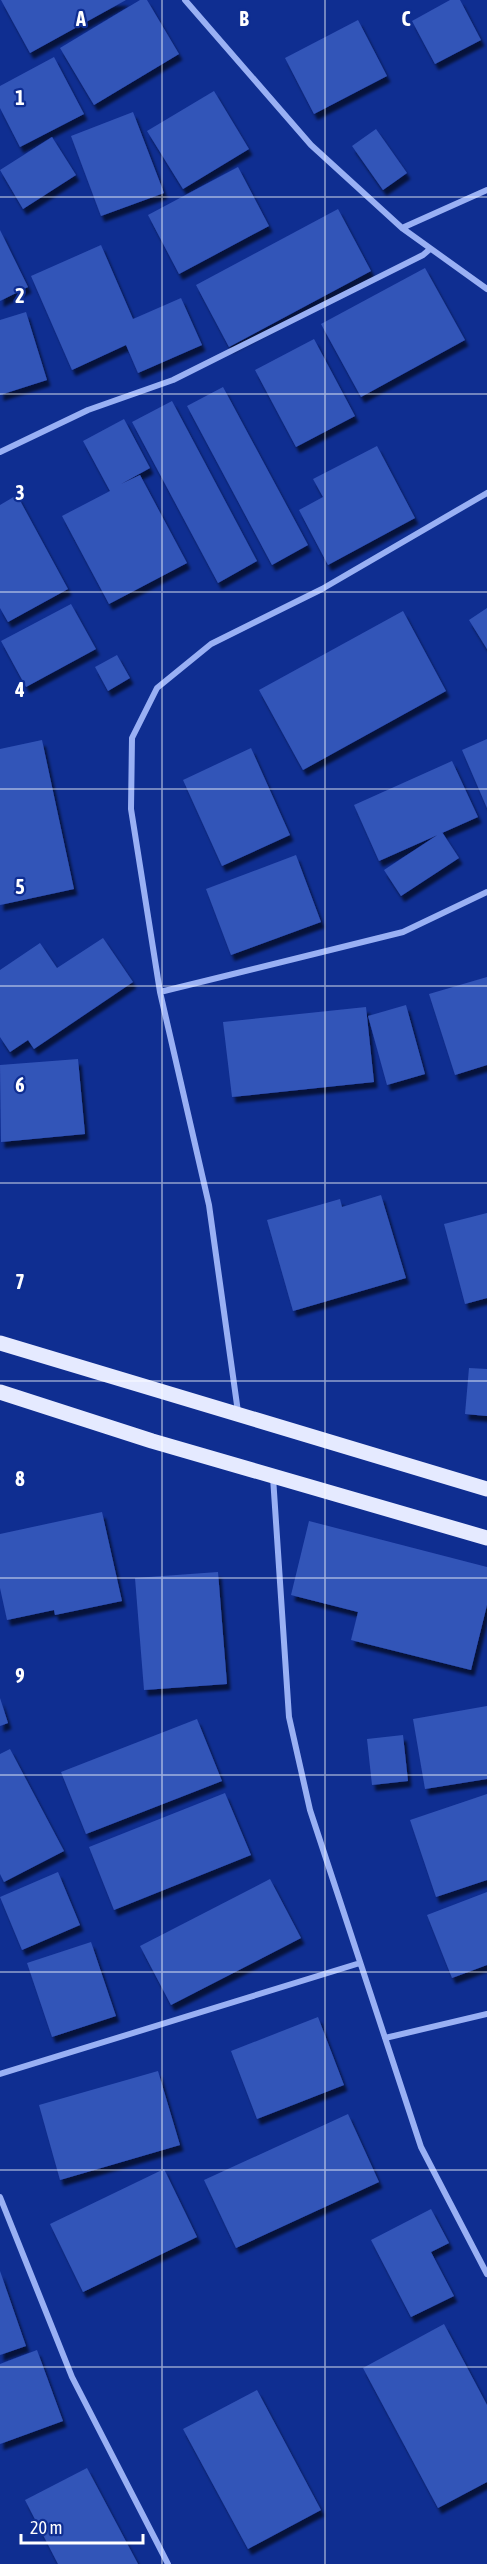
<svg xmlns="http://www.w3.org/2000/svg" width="487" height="2564" viewBox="0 0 487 2564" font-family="'Asap Condensed',sans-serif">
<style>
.building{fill:#3354b8;filter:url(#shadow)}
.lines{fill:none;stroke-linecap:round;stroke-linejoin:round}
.minor{stroke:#99b0f4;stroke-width:6}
.primary{stroke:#e5eaff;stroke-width:15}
.grid{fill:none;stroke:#fff;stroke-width:1.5;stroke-opacity:0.55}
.grid-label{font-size:20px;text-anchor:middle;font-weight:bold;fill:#fff;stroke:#0f2e91;stroke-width:4.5;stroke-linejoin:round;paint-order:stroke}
</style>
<defs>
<filter id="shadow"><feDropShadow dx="3.5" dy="6" stdDeviation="1.5" flood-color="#0009"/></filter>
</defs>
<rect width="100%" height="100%" fill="#0f2e91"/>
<path class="building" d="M 1,0 L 126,0 L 30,53 Z
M 140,0 L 147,0 L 179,54 L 94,105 L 60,48 Z
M 450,0 L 460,0 L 481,40 L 435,64 L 412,21 Z
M 358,20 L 387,76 L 314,114 L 285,58 Z
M 54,57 L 84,114 L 20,147 L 0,108 L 0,86 Z
M 214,91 L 249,149 L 183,189 L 147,131 Z
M 133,112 L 164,193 L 101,216 L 71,136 Z
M 376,129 L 407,173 L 383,190 L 352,146 Z
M 52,137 L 76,175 L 23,209 L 0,170 Z
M 238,167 L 269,226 L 179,274 L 148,215 Z
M 338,209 L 371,271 L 229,347 L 196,285 Z
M 0,230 L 28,287 L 0,301 Z
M 101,245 L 133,319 L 181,298 L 202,345 L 138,373 L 126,345 L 72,370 L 31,276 Z
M 425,268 L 465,340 L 361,397 L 321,324 Z
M 26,312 L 47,380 L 0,395 L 0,320 Z
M 314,339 L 355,416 L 296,447 L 255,370 Z
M 223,387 L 308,545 L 272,565 L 187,406 Z
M 172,401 L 257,561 L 218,583 L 132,422 Z
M 124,419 L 150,468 L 121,484 L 140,475 L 187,563 L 109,604 L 62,516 L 110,491 L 83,441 Z
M 377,446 L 415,518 L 328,565 L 299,510 L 323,497 L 313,479 Z
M 17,495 L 68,589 L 8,622 L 0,608 L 0,505 Z
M 71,604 L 96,649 L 26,687 L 1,641 Z
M 487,608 L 487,649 L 469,620 Z
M 403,611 L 446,691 L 303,770 L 259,690 Z
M 117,655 L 130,678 L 108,691 L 95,667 Z
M 487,739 L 487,808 L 462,750 Z
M 42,740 L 74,889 L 0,905 L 0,749 Z
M 251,748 L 290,835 L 222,866 L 183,780 Z
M 452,761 L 478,817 L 379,861 L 354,805 Z
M 442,832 L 459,858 L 401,896 L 384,870 Z
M 296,855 L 321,922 L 231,955 L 206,889 Z
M 103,938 L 133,982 L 34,1049 L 28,1040 L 10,1052 L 0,1037 L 0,970 L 40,943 L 57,968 Z
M 487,977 L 487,1065 L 455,1075 L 429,994 Z
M 406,1005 L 425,1074 L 387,1085 L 368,1016 Z
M 366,1007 L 374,1082 L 232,1097 L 223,1022 Z
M 78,1059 L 85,1134 L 1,1142 L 0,1065 Z
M 381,1195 L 406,1278 L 293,1311 L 267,1220 L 340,1199 L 342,1207 Z
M 487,1213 L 487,1298 L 465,1304 L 444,1224 Z
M 469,1368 L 487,1369 L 487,1416 L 465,1414 Z
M 102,1512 L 122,1601 L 55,1615 L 54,1610 L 7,1620 L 0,1588 L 0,1534 Z
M 309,1521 L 487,1567 L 487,1605 L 471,1670 L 351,1640 L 358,1612 L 291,1595 Z
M 218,1572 L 227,1684 L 144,1690 L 135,1578 Z
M 0,1698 L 8,1723 L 0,1726 Z
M 487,1706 L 487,1779 L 425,1789 L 413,1719 Z
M 197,1719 L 222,1781 L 86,1834 L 61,1772 Z
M 403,1735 L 408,1781 L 372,1785 L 367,1739 Z
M 10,1749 L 64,1851 L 4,1882 L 0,1874 L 0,1754 Z
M 225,1793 L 251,1855 L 114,1910 L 89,1847 Z
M 487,1794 L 487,1880 L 436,1897 L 410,1820 Z
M 58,1872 L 80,1925 L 22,1950 L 0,1897 Z
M 270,1879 L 301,1938 L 171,2005 L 140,1946 Z
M 487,1892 L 487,1965 L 452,1978 L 427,1915 Z
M 91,1942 L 116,2016 L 52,2037 L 27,1963 Z
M 318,2017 L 344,2085 L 257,2119 L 231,2051 Z
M 158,2071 L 180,2145 L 60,2180 L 39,2105 Z
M 348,2114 L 379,2182 L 236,2248 L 204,2180 Z
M 164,2169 L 197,2237 L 83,2292 L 50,2224 Z
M 431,2209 L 449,2243 L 431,2252 L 454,2296 L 411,2317 L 371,2240 Z
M 0,2271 L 26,2346 L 0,2355 Z
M 444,2324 L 487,2405 L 487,2482 L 438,2508 L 363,2368 Z
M 37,2350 L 63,2421 L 0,2444 L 0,2364 Z
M 257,2390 L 321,2510 L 248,2549 L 183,2429 Z
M 87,2468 L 138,2564 L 58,2564 L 25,2500 Z"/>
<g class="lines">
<path class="minor" d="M 185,0 L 311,145 L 402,228 L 487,289
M 402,228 L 487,190
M 0,452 L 88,410 L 173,380 L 423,255 L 430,249
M 160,992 L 403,932 L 487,892
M 238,1412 L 209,1205 L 160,992 L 131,809 L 132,738 L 157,688 L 211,644 L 322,589 L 487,493
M 273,1477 L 289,1717 L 310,1810 L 421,2147 L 487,2274
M 385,2038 L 487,2014
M 0,2074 L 360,1963
M 0,2197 L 72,2377 L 168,2564"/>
<path class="primary" d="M 0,1343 L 487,1489
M 0,1392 L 152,1441 L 487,1538"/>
</g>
<path class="grid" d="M 162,0 L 162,2564M 325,0 L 325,2564M 0,197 L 487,197M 0,394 L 487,394M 0,592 L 487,592M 0,789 L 487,789M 0,986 L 487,986M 0,1183 L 487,1183M 0,1381 L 487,1381M 0,1578 L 487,1578M 0,1775 L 487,1775M 0,1972 L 487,1972M 0,2170 L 487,2170M 0,2367 L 487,2367"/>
<g class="grid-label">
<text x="81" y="26">A</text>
<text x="244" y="26">B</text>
<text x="406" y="26">C</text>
<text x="20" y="105">1</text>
<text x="20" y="303">2</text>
<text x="20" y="500">3</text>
<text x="20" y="697">4</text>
<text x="20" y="894">5</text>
<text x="20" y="1092">6</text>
<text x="20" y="1289">7</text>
<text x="20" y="1486">8</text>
<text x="20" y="1683">9</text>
</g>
<path d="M21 2534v9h122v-9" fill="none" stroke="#ffffff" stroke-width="3"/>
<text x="30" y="2534" font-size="18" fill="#ffffff" stroke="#0f2e91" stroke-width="4.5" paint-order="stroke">20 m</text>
</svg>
